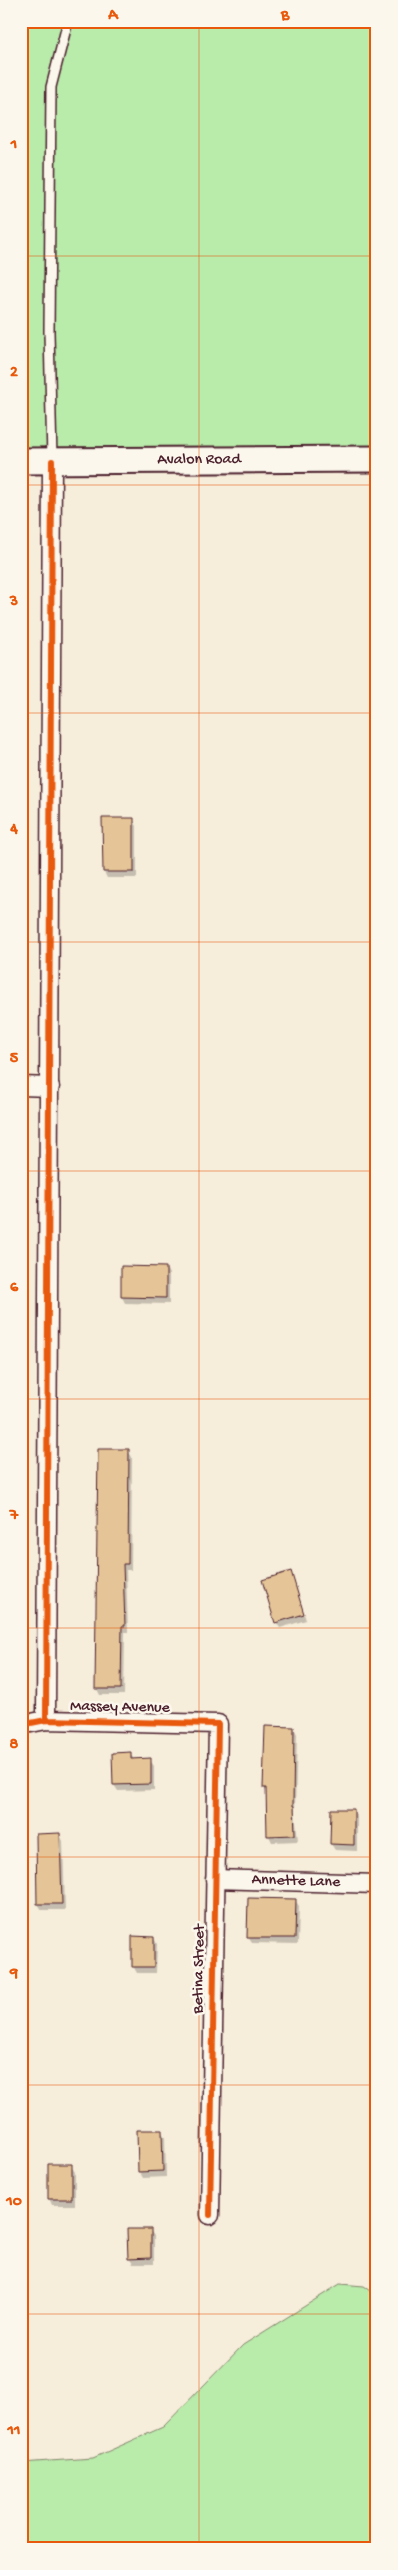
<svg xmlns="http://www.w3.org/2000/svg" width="398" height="2570" viewBox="0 0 398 2570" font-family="'Gochi Hand',sans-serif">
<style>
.green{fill:#b9ebab;stroke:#82856b}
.shadow{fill:#0003}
.building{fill:#e5c597;stroke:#4a1f2b}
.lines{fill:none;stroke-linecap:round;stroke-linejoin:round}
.lane-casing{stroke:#4a1f2b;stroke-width:12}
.street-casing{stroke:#4a1f2b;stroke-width:21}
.secondary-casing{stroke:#4a1f2b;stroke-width:29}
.lane{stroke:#fbf7ec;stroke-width:9}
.street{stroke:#fbf7ec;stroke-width:18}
.secondary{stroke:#fbf7ec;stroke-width:25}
.cycleway-casing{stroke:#fbf7ec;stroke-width:9}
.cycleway{stroke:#e8590c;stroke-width:6}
.grid{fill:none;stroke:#e8590c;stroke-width:1;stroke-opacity:0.55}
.labels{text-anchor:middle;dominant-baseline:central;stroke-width:5;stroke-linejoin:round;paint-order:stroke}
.street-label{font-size:16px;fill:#4a1f2b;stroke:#fbf7ec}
.neatline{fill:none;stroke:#e8590c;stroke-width:2}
.grid-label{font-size:16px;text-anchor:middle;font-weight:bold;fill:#e8590c}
</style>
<rect width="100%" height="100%" fill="#f7eddb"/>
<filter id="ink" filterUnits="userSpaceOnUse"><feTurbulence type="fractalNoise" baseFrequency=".02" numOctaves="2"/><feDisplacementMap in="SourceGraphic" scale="10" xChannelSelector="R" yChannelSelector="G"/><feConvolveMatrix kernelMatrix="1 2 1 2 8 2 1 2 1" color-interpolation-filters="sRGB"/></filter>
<g filter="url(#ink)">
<path class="green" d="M 21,21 L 377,21 L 377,460 L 21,461 Z
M 340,2284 L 364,2286 L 377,2295 L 377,2549 L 21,2549 L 21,2463 L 93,2458 L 163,2427 L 243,2345 Z"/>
<path class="shadow" d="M 133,819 L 137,826 L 137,878 L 107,878 L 104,872 Z
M 166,1268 L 169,1274 L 169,1304 L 125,1303 L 122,1297 Z
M 128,1451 L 132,1457 L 131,1570 L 126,1570 L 128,1632 L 125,1632 L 124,1695 L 100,1695 L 97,1689 Z
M 291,1572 L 306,1620 L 280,1628 L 276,1622 Z
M 294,1728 L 297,1734 L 295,1811 L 298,1841 L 272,1842 L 269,1836 L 268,1793 L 264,1788 Z
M 130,1753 L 134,1760 L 150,1760 L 154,1766 L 154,1790 L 118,1791 L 114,1785 Z
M 373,1763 L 377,1763 L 377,1810 L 372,1804 Z
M 354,1810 L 357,1816 L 357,1851 L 335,1850 L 331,1844 Z
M 37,1835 L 60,1835 L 63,1841 L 65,1910 L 42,1910 L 38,1904 Z
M 295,1900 L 299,1906 L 298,1944 L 252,1943 L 248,1937 Z
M 154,1938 L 157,1944 L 156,1973 L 137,1973 L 133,1966 Z
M 161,2131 L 165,2137 L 166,2177 L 143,2178 L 139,2171 Z
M 71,2166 L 75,2172 L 75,2205 L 52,2205 L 49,2198 Z
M 150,2230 L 154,2236 L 154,2264 L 133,2264 L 129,2258 Z"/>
<path class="building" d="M 102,818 L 134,818 L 134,872 L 103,872 Z
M 121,1266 L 166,1267 L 166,1298 L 121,1297 Z
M 98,1449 L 129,1449 L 128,1564 L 123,1564 L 125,1626 L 122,1626 L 121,1689 L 95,1689 Z
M 291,1571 L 304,1614 L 275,1623 L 262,1580 Z
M 265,1726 L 294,1727 L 293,1806 L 294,1806 L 295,1835 L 267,1836 L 266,1788 L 263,1788 Z
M 131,1752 L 131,1759 L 151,1758 L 151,1784 L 113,1785 L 112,1753 Z
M 331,1809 L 354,1809 L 354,1845 L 330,1844 Z
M 60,1833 L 62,1904 L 37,1904 L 36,1834 Z
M 248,1898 L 296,1899 L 295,1938 L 247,1938 Z
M 132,1936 L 154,1937 L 154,1967 L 132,1967 Z
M 137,2130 L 162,2130 L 163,2171 L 138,2172 Z
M 48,2164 L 72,2164 L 72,2199 L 48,2199 Z
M 127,2229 L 151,2229 L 151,2258 L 128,2259 Z"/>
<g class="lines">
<defs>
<path id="lane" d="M 52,459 L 49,332 L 51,87 L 68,21"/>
<g id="street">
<path d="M 21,1086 L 50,1087"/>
<path d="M 46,1720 L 52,461"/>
<path d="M 21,1725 L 46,1720 L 218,1724 L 210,2215"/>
<path id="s1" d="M 215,1879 L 377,1884"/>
</g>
<g id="secondary">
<path id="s2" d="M 21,461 L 377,459"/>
</g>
</defs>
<use href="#lane" class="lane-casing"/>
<use href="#street" class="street-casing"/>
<use href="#secondary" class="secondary-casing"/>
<use href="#lane" class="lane"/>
<use href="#street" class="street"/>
<use href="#secondary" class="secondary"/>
<defs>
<path id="cycleway" d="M 46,1720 L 52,461
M 21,1725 L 46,1720 L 218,1724 L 210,2215"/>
</defs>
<use href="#cycleway" class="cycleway-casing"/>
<use href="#cycleway" class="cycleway"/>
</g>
</g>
<path class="grid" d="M 199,21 L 199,2549M 21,256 L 377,256M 21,485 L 377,485M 21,713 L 377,713M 21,942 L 377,942M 21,1171 L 377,1171M 21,1399 L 377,1399M 21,1628 L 377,1628M 21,1857 L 377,1857M 21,2085 L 377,2085M 21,2314 L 377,2314"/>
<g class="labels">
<g class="street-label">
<text stroke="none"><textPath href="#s2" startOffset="178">Avalon Road</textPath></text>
<text transform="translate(120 1708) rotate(1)">Massey Avenue</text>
<text stroke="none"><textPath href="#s1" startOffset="81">Annette Lane</textPath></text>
<text transform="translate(200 1969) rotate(-89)">Betina Street</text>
</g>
</g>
<rect width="398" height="2570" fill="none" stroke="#fbf7ec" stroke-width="55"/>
<rect x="28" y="28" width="342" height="2514" class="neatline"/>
<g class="grid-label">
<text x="113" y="19">A</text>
<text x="285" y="19">B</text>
<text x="14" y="148">1</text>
<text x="14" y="376">2</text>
<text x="14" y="605">3</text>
<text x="14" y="833">4</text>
<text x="14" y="1062">5</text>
<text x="14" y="1291">6</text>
<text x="14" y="1519">7</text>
<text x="14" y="1748">8</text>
<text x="14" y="1977">9</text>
<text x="14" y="2205">10</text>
<text x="14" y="2434">11</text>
</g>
</svg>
